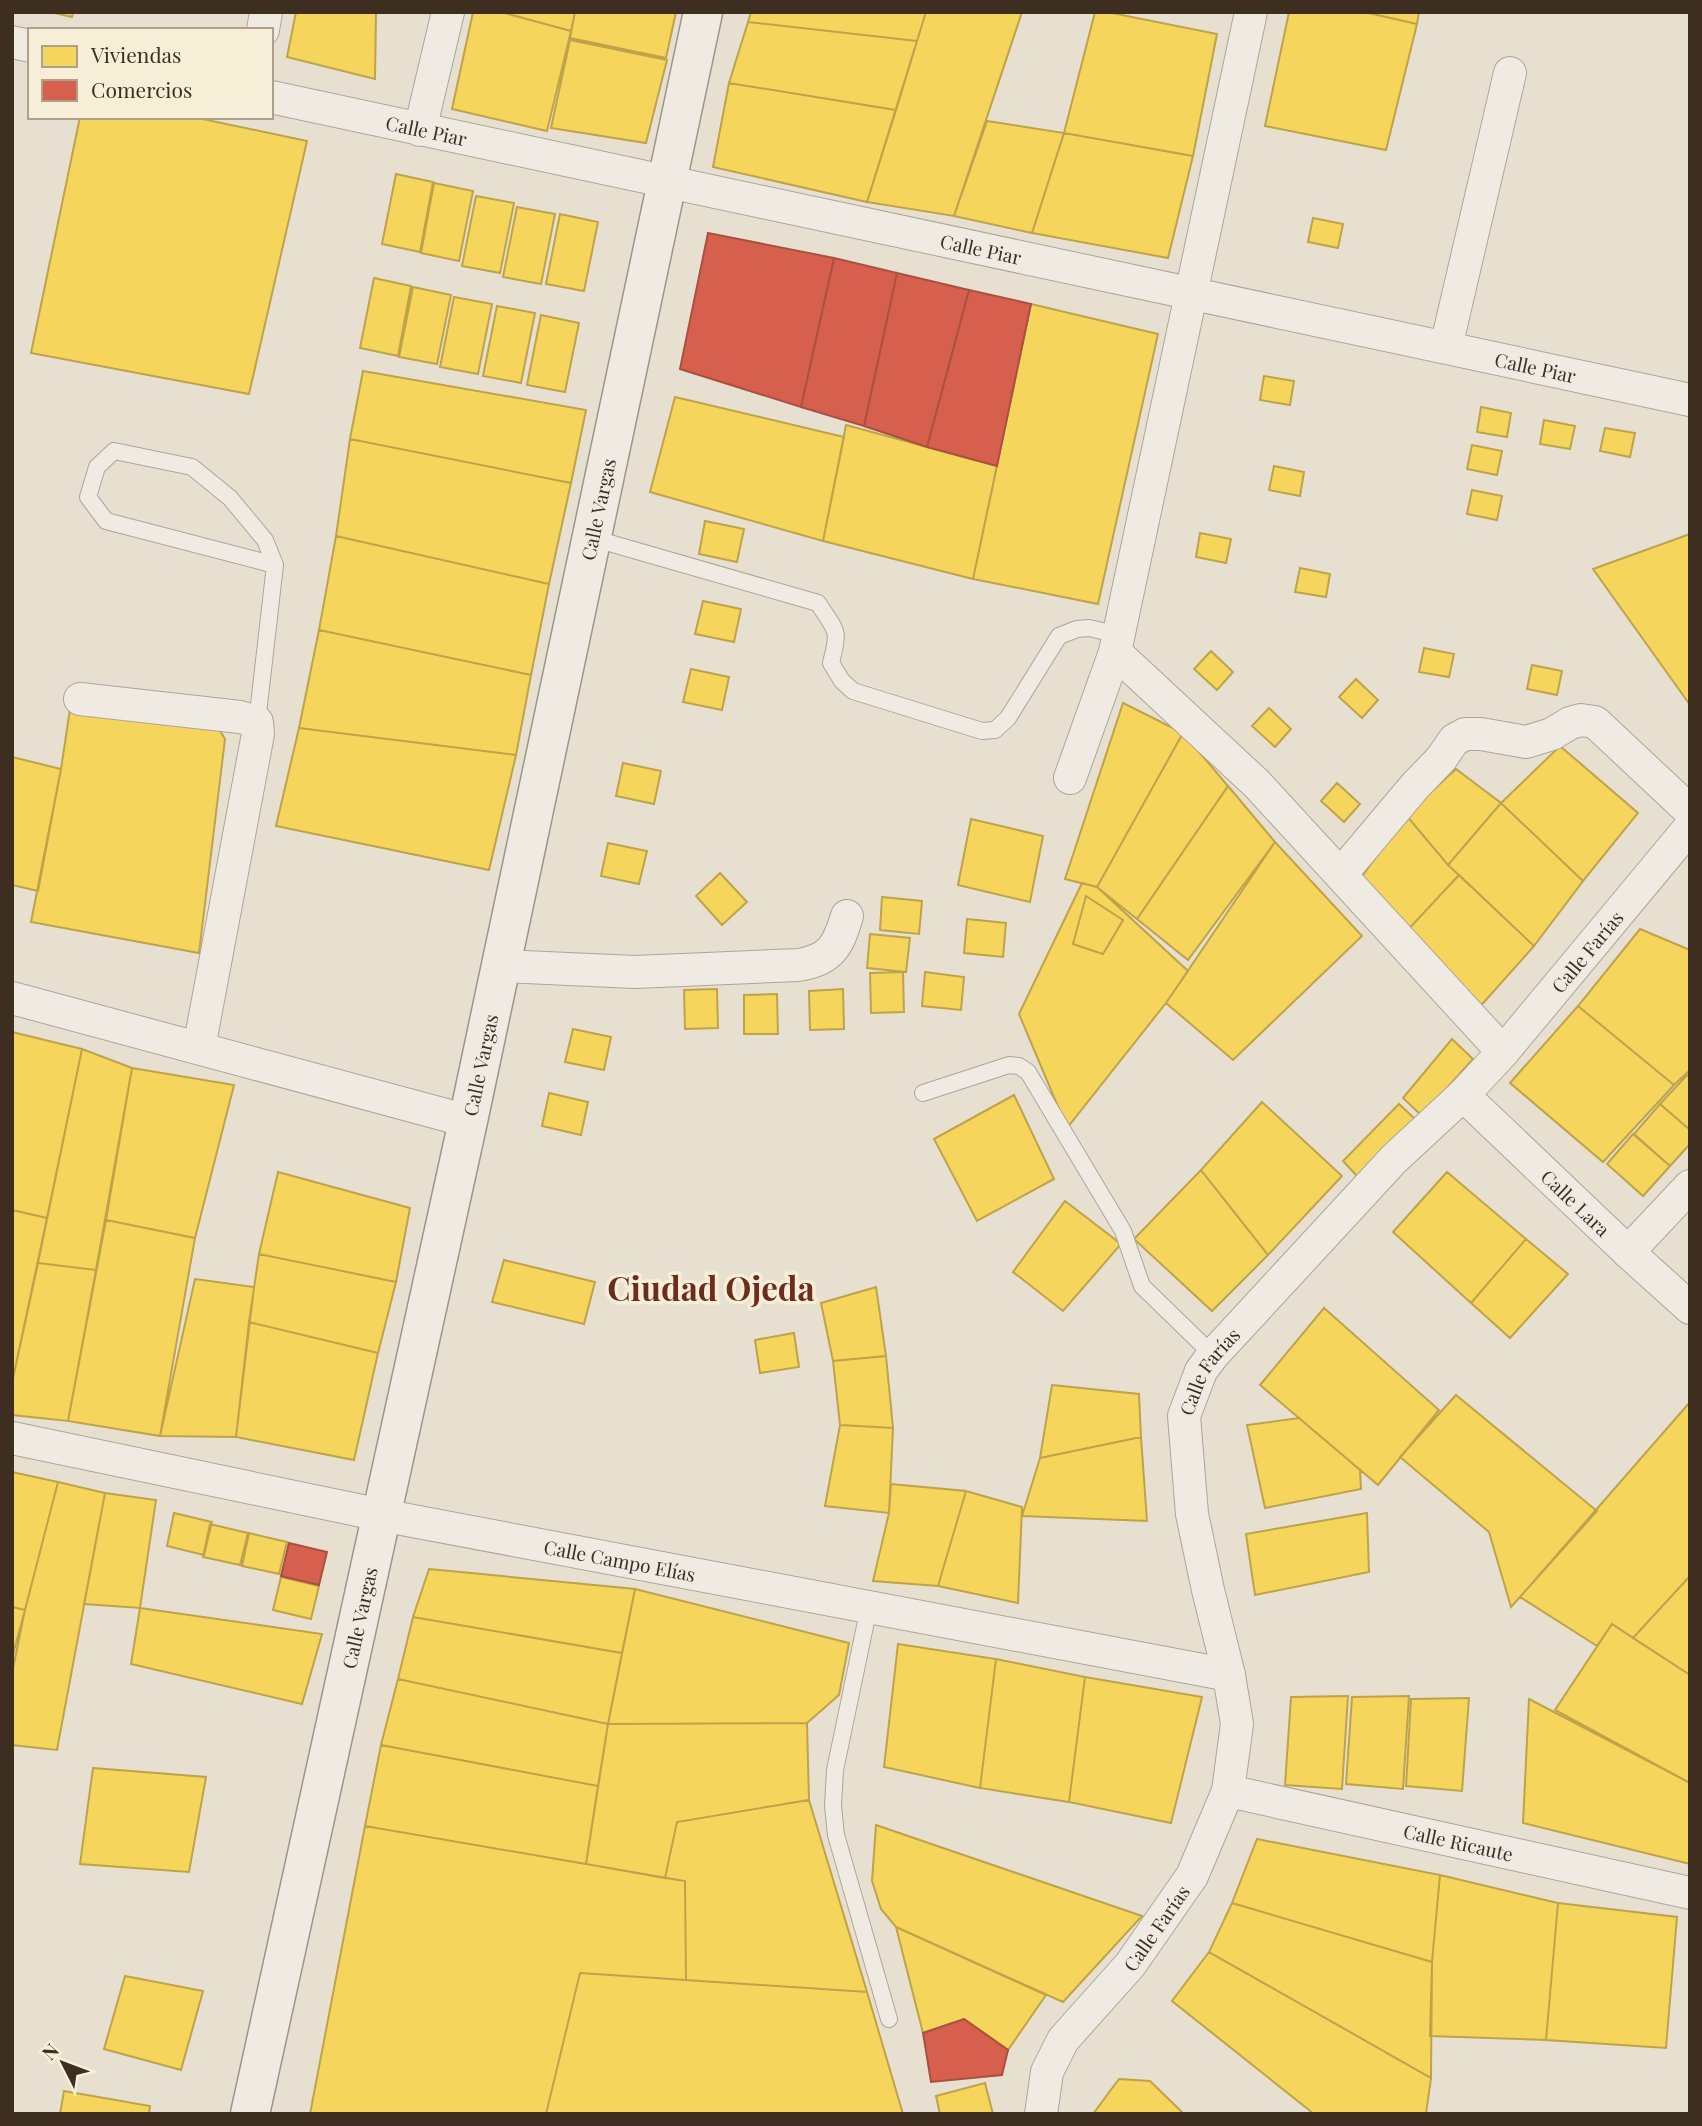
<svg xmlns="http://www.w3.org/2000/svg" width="1702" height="2126" viewBox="0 0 1702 2126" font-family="'Playfair Display',serif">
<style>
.homes{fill:#f6d55c;stroke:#bea34a;stroke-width:2}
.shops{fill:#d6604d;stroke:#a85140;stroke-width:2}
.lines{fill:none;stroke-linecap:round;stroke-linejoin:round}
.lane-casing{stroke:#ada599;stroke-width:18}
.street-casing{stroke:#ada599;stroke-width:34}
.secondary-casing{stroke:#9c958a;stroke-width:41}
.lane{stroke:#efebe3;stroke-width:16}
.street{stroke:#efebe3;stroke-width:32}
.secondary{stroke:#efebe3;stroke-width:38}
.labels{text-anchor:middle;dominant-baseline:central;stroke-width:7;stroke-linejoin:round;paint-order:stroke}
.street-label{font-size:19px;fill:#3d2e20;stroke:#f7eed8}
.town-label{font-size:33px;font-weight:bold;fill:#6b2e1e;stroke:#f7eed8}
</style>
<rect width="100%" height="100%" fill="#e7e0d1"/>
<path class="homes" d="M 50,12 L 73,12 L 72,17 Z
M 296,12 L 376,12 L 375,79 L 287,57 Z
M 473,12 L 501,12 L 571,31 L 547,131 L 452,109 Z
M 501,12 L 575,12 L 571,31 Z
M 575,12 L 676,12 L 666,58 L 570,38 Z
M 751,12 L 926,12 L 917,41 L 748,22 Z
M 926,12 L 1022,12 L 954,216 L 867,202 Z
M 1095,12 L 1107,12 L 1217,34 L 1193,156 L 1064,133 Z
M 1289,12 L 1364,12 L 1417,24 L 1386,150 L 1265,126 Z
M 1364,12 L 1419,12 L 1417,24 Z
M 748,22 L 917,41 L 896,110 L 729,83 Z
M 570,40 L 667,60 L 646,143 L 551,128 Z
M 729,83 L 896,110 L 867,202 L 713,167 Z
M 80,117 L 193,117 L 307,141 L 249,394 L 31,353 Z
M 987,121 L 1064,133 L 1032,233 L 954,216 Z
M 1064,133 L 1193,156 L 1168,258 L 1032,233 Z
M 396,174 L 433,182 L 420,252 L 382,244 Z
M 434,183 L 473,191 L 459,261 L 421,253 Z
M 476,196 L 514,203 L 500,273 L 462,266 Z
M 517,207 L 555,214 L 541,284 L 503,277 Z
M 560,214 L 598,222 L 584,291 L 546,284 Z
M 1313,218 L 1343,224 L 1338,248 L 1308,242 Z
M 374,278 L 411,286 L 398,356 L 360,348 Z
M 413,287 L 451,295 L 437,364 L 399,357 Z
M 454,297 L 492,304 L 478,374 L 440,367 Z
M 1031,304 L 1158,334 L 1098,604 L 973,579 Z
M 497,306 L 535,313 L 521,383 L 483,376 Z
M 541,315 L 579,323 L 565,392 L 527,385 Z
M 363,371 L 586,410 L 571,483 L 350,439 Z
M 1264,376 L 1294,381 L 1290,405 L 1260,400 Z
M 675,397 L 844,437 L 823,541 L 650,492 Z
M 1481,407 L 1511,413 L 1507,437 L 1477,432 Z
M 1544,420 L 1575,426 L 1570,449 L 1540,444 Z
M 846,425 L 997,466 L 973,579 L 823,541 Z
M 1605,428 L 1635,433 L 1630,457 L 1600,451 Z
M 350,439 L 571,483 L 549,584 L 336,536 Z
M 1472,445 L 1502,451 L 1497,475 L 1467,469 Z
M 1274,466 L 1304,472 L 1300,496 L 1269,490 Z
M 1472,490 L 1502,496 L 1497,520 L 1467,514 Z
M 705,521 L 744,529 L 737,562 L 699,554 Z
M 1200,533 L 1231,539 L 1226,563 L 1196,557 Z
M 1690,534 L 1690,705 L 1593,569 Z
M 336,536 L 549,584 L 531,675 L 319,630 Z
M 1300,568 L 1330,574 L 1326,597 L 1295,592 Z
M 703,601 L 741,609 L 734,642 L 695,634 Z
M 319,630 L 531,675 L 516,755 L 299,728 Z
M 1424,648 L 1454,654 L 1449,677 L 1419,672 Z
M 1211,651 L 1233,672 L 1217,690 L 1194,669 Z
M 1532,665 L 1562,671 L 1557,695 L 1527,689 Z
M 691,669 L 729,677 L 722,710 L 683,702 Z
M 1356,679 L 1378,700 L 1362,718 L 1339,697 Z
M 1123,703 L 1183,733 L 1097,887 L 1065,879 Z
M 1269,708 L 1291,729 L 1275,747 L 1252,726 Z
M 70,709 L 219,729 L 225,739 L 199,953 L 31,922 L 61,769 Z
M 299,728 L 516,755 L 489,870 L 276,826 Z
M 1183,733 L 1228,786 L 1137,919 L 1097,887 Z
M 1560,746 L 1638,813 L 1583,881 L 1501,803 Z
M 12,757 L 61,769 L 38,891 L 12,885 Z
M 623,763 L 661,771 L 654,804 L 616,796 Z
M 1456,769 L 1501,803 L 1448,865 L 1406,815 Z
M 1337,783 L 1360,804 L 1344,822 L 1321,801 Z
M 1228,786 L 1275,842 L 1188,960 L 1137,919 Z
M 1501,803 L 1583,881 L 1534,946 L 1448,865 Z
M 1406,815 L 1448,865 L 1459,875 L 1403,935 L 1358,882 Z
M 971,819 L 1043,836 L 1030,902 L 958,885 Z
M 1275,842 L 1362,936 L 1233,1060 L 1166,1003 Z
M 608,843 L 647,851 L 639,884 L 601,876 Z
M 720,873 L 747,902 L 722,925 L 696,896 Z
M 1459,875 L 1534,946 L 1477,1010 L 1403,935 Z
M 1082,883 L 1097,887 L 1188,971 L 1166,1003 L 1067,1128 L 1019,1014 Z
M 1086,896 L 1123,920 L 1103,954 L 1073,944 Z
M 882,897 L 922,901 L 919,934 L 880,930 Z
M 967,919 L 1006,923 L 1003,957 L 964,953 Z
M 1640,929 L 1690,950 L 1690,1070 L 1674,1085 L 1578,1006 Z
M 870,934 L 910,938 L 906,972 L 867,968 Z
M 903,972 L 904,1012 L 871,1013 L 870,973 Z
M 925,972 L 964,977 L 961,1010 L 922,1006 Z
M 717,989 L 718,1028 L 685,1029 L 684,990 Z
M 843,989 L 844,1029 L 810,1030 L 809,991 Z
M 777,994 L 778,1034 L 744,1034 L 744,995 Z
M 1578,1006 L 1674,1085 L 1603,1162 L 1510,1083 Z
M 573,1029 L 611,1037 L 604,1070 L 565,1062 Z
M 12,1032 L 82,1049 L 47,1218 L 12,1210 Z
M 1452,1039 L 1473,1059 L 1422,1116 L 1403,1098 Z
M 82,1049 L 132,1068 L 96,1270 L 38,1263 Z
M 132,1068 L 234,1085 L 195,1238 L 106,1220 Z
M 1687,1075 L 1690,1077 L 1690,1130 L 1660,1104 Z
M 549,1093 L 588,1102 L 581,1135 L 542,1126 Z
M 1014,1095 L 1054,1179 L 977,1221 L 934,1139 Z
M 1262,1102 L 1342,1176 L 1268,1255 L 1201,1170 Z
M 1399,1104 L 1415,1119 L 1357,1176 L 1343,1161 Z
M 1660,1104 L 1690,1130 L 1690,1144 L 1670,1166 L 1634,1134 Z
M 1633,1134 L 1670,1166 L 1643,1196 L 1607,1164 Z
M 1201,1170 L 1268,1255 L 1212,1311 L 1134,1239 Z
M 278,1172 L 410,1208 L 396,1282 L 259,1254 Z
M 1447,1172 L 1526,1239 L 1471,1303 L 1393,1232 Z
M 1065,1201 L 1121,1244 L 1063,1311 L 1013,1272 Z
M 12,1210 L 47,1218 L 12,1383 Z
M 106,1220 L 195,1238 L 160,1436 L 68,1421 Z
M 1526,1239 L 1568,1274 L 1510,1338 L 1471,1303 Z
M 259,1254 L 396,1282 L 378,1353 L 249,1322 Z
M 504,1260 L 595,1282 L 584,1324 L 492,1302 Z
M 38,1263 L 96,1270 L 68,1421 L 12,1415 L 12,1383 Z
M 195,1279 L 254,1287 L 236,1437 L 160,1436 Z
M 876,1287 L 886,1356 L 833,1361 L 821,1303 Z
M 1324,1308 L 1439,1410 L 1378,1485 L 1260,1385 Z
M 249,1322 L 378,1353 L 354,1460 L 236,1437 Z
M 794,1333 L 799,1367 L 760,1373 L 755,1340 Z
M 886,1356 L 893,1428 L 840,1425 L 833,1361 Z
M 1052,1385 L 1139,1394 L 1141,1437 L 1040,1458 Z
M 1456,1395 L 1597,1511 L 1511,1607 L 1489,1532 L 1400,1457 Z
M 1690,1402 L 1690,1576 L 1633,1638 L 1612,1624 L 1597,1646 L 1520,1597 Z
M 1299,1418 L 1360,1470 L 1361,1489 L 1265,1508 L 1247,1425 Z
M 840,1425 L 893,1428 L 889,1513 L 825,1506 Z
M 1141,1437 L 1147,1521 L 1022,1516 L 1040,1458 Z
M 12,1472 L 58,1482 L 25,1610 L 12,1607 Z
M 58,1482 L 105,1493 L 57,1750 L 12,1745 L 12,1673 L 25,1610 Z
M 891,1484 L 966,1491 L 938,1586 L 873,1581 L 889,1513 Z
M 966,1491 L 1022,1507 L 1018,1603 L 938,1586 Z
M 105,1493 L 156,1500 L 140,1608 L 84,1604 Z
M 174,1513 L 212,1522 L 204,1555 L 167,1546 Z
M 1367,1513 L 1369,1572 L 1255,1595 L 1246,1534 Z
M 210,1524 L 248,1533 L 240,1565 L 203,1557 Z
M 249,1533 L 287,1542 L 279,1574 L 242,1566 Z
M 429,1569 L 635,1589 L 622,1653 L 413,1617 Z
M 1690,1576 L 1690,1675 L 1633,1638 Z
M 281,1577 L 319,1586 L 311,1619 L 273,1610 Z
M 635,1589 L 849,1643 L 839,1695 L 807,1723 L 608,1724 Z
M 12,1607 L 25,1610 L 12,1658 Z
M 140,1608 L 322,1634 L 302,1704 L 131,1664 Z
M 413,1617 L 622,1653 L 608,1724 L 398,1679 Z
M 1612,1624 L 1690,1675 L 1690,1783 L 1555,1710 Z
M 898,1644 L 996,1659 L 980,1788 L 884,1767 Z
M 996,1659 L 1085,1677 L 1069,1802 L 980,1788 Z
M 1085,1677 L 1202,1697 L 1171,1823 L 1069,1802 Z
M 398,1679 L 608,1724 L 598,1786 L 381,1745 Z
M 1348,1696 L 1342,1789 L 1285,1785 L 1291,1697 Z
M 1409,1696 L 1403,1789 L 1346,1784 L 1352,1697 Z
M 1469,1698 L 1462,1791 L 1406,1786 L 1411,1699 Z
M 1529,1699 L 1690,1783 L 1690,1864 L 1523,1823 Z
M 807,1723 L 809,1800 L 677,1822 L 665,1878 L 586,1864 L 608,1724 Z
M 381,1745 L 598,1786 L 586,1864 L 365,1826 Z
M 93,1768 L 206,1777 L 189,1872 L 80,1864 Z
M 809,1800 L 867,1992 L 686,1980 L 685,1881 L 665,1878 L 677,1822 Z
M 876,1825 L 1142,1916 L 1063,2002 L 896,1927 L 881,1909 L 872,1881 Z
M 365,1826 L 685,1881 L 686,1980 L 580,1973 L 546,2114 L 310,2114 Z
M 1257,1839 L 1440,1875 L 1432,1962 L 1232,1903 Z
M 1440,1875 L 1558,1903 L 1546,2040 L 1430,2036 L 1432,1962 Z
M 1232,1903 L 1432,1962 L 1431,2078 L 1209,1952 Z
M 1558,1903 L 1677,1917 L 1666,2048 L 1546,2040 Z
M 896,1927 L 1046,1995 L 1008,2050 L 964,2019 L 923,2033 Z
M 1209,1952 L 1431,2078 L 1426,2114 L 1314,2114 L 1172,2001 Z
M 580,1973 L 867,1992 L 903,2114 L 546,2114 Z
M 125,1976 L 203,1991 L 181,2070 L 104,2049 Z
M 1119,2079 L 1150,2081 L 1184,2114 L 1093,2114 Z
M 985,2083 L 993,2114 L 940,2114 L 936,2096 Z
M 64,2091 L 150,2106 L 149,2114 L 60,2114 Z"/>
<path class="shops" d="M 708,233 L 834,258 L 801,407 L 680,369 Z
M 834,258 L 897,273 L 864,426 L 801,407 Z
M 897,273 L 969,290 L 927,447 L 864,426 Z
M 969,290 L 1031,304 L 997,466 L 927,447 Z
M 289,1543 L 327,1552 L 319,1585 L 281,1576 Z
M 964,2019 L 1008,2050 L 1002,2075 L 931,2082 L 923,2033 Z"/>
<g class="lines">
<defs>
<path id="lane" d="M 592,538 L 818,603 C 837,633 840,628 831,663 L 842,681 L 853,691 L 982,731 L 995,730 L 1008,718 L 1059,636 L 1077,629 L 1089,628 L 1119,635
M 257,722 L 275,565 L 265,540 L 230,498 L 192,467 L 114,451 L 97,467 L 88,497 L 106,521 L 275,565
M 923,1093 L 1009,1065 L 1019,1066 L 1028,1072 L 1123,1231 L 1142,1286 L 1213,1355
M 869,1607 L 835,1770 L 833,1806 L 836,1835 L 889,2019"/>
<g id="street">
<path d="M 263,30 L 266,12"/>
<path d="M 12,42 L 30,46"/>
<path id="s1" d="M 271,97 L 1690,400"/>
<path d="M 420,130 L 448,12"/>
<path d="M 1446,347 L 1510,73"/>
<path d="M 1115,652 L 1257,784 L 1503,1052"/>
<path d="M 80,699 L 240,717 L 257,722 L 258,734 L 199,1048"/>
<path d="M 1070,778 L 1115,652 L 1251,12"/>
<path d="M 1341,874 L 1415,786 L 1441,759 L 1454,740 L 1465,734 L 1481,734 L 1526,742 L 1552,734 L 1570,723 L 1581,720 L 1595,722 L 1690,811"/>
<path d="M 501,966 L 635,972 L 798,965 C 831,960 838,946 847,916"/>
<path d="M 12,998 L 468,1121"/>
<path id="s2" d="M 1463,1095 L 1628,1252 L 1690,1308"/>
<path d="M 1628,1252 L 1690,1186"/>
<path id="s3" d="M 12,1438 L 381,1515 L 1229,1675"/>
<path id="s4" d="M 1228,1791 L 1690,1893"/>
<path id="s5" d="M 1041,2114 L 1047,2072 L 1063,2040 L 1130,1965 L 1192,1876 L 1228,1791 L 1237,1724 L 1229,1675 L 1208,1590 L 1192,1514 L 1184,1416 L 1201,1371 L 1213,1355 L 1394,1159 L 1463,1095 L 1503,1052 L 1690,827"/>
</g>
<g id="secondary">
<path id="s6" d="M 250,2114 L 468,1121 L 703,12"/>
</g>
</defs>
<use href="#lane" class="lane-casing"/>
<use href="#street" class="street-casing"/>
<use href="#secondary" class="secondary-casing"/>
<use href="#lane" class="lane"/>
<use href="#street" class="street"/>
<use href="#secondary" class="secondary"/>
</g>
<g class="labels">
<g class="street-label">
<text stroke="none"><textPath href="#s1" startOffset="159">Calle Piar</textPath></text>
<text stroke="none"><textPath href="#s1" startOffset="726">Calle Piar</textPath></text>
<text stroke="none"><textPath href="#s1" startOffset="1293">Calle Piar</textPath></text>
<text stroke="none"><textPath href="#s6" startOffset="1642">Calle Vargas</textPath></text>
<text stroke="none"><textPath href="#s5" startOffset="1379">Calle Farías</textPath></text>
<text stroke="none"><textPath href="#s6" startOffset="1074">Calle Vargas</textPath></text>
<text stroke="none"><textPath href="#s2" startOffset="156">Calle Lara</textPath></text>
<text stroke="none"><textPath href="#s5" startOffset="812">Calle Farías</textPath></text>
<text stroke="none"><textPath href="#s3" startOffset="620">Calle Campo Elías</textPath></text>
<text stroke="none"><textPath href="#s6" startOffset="508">Calle Vargas</textPath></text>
<text stroke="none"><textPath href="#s4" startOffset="236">Calle Ricaute</textPath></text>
<text stroke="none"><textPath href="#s5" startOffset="224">Calle Farías</textPath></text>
</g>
<g class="town-label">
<text x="711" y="1287">Ciudad Ojeda</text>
</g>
</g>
<rect width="1702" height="2126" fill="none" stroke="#3d2e20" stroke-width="28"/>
<rect x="28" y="28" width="245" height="91" fill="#f7eed8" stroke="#ada18e" stroke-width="2"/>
<rect x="42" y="46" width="35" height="21" fill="#f6d55c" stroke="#ada18e" stroke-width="2"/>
<text x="91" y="63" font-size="21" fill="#3d2e20">Viviendas</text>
<rect x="42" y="80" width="35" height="21" fill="#d6604d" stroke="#ada18e" stroke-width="2"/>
<text x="91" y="98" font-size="21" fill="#3d2e20">Comercios</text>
<g transform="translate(63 2063) rotate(312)" stroke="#f7eed8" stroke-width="5" paint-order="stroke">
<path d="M0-5L12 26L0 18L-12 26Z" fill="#3d2e20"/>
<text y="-10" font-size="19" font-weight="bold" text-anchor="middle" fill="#3d2e20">N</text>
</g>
</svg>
